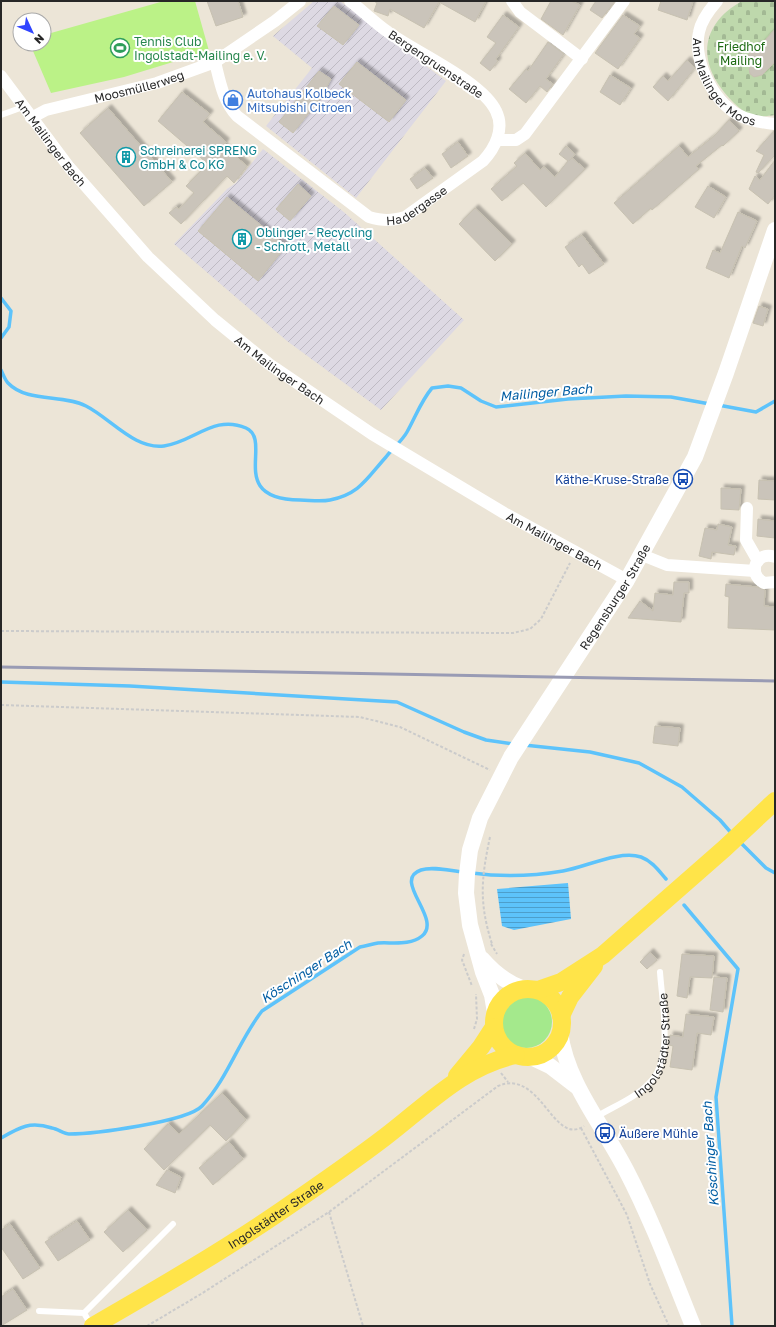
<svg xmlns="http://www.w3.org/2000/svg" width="776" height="1327" viewBox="0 0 776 1327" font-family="'Golos Text',sans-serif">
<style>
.industrial{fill:url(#industrial-furrows)}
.grass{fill:#a4e98c}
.cemetery{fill:url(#cemetery-stones)}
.pitch{fill:#bbf287}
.water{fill:url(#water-rules)}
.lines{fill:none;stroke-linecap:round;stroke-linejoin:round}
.stream{stroke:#5dc3fb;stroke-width:3.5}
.building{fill:#cac4ba;stroke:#c7c1b1;filter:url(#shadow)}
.path{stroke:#cbcbcb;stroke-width:2;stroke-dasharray:3 2;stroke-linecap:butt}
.lane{stroke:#fff;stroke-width:6}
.street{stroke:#fff;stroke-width:12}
.secondary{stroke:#fff;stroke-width:16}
.primary{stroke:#ffe449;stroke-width:18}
.rail{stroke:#999bb4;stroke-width:3}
.labels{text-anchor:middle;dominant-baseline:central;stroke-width:4;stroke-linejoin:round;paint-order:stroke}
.leisure-label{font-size:12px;fill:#27864d;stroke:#fff;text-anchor:start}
.park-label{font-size:12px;fill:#1c6a11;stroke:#fff}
.street-label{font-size:12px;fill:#272727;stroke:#fff}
.shop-label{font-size:12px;fill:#366cbe;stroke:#fff;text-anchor:start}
.culture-label{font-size:12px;fill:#0d838f;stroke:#fff;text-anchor:start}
.transit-label{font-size:12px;fill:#164399;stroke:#fff;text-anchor:end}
.water-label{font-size:13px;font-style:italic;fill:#005da3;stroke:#fff}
</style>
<defs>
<pattern id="industrial-furrows" width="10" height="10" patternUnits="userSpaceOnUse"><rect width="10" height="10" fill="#ddd9e3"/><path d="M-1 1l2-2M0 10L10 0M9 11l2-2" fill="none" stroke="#bebac3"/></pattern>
<pattern id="cemetery-stones" width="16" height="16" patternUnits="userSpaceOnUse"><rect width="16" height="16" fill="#bed8ac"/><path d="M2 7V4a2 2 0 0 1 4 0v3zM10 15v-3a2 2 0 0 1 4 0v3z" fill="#a3b994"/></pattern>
<pattern id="water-rules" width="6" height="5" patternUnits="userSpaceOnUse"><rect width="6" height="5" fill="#5dc3fb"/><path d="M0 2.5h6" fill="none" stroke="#4d9ecb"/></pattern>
<filter id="shadow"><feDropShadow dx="3.5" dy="-3.5" stdDeviation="1" flood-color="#0004"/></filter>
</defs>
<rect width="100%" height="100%" fill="#ece5d7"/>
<path class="industrial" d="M 314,1 L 340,1 L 446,81 L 356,198 L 266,126 L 312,68 L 273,36 Z
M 263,149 L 345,213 L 464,320 L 381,410 L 287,341 L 174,244 L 227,189 L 236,183 Z"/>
<path class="grass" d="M500 1022a26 26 0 1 1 52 0a26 26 0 1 1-52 0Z"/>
<path class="cemetery" d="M 742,1 L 775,1 L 775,115 C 768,116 757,118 750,115 C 739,109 728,98 721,88 C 696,54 706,21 742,1 Z"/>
<path class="pitch" d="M 164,1 L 195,1 L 209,51 L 124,77 L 51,93 L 30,44 L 44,44 L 44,35 Z"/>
<path class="water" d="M 568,883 L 571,919 L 514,930 L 502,926 L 497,889 Z"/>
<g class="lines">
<path class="stream" d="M 1,298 L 11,311 L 9,327 L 1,338
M 1,370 C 3,374 5,380 8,383 C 27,403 63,394 86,406 C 110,418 135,450 164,446 C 194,442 214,414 246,428 C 274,441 225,499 300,500 C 309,500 320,502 330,500 C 360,494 367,478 386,457 C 392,449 402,441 407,432 C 416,416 421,401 432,388 L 448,386 L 461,388 L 481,401 L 496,407 L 568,399 L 626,396 L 671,397 L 710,404
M 718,405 L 756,412 L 775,401
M 1,682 L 130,686 L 397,702 L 464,732 L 486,740 L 514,744
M 524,745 L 590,752 L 639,763 L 682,787 L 720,820 L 733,835
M 740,842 L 766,868 L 775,873
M 472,873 C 501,877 534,876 563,871 C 586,867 619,850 641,857 C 652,861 659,871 666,879
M 684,905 L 738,969 L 716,1097 L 732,1326
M 1,1138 C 20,1127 30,1121 52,1128 C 58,1129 64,1134 69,1134 C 93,1134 187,1122 202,1106 C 228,1078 239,1040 262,1011 L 360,947 C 366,946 372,944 378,943 C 392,942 410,946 422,936 C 443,919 391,880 421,870 C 433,866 451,871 463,872"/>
</g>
<path class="building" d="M 207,1 L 238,1 L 243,17 L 216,26 Z
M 374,1 L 486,1 L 475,22 L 439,2 L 424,28 L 390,9 L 388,16 L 374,11 L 377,3 Z
M 551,1 L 571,1 L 580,5 L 563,35 L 541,19 Z
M 596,1 L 615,1 L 602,18 L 590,10 Z
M 661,1 L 693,1 L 687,20 L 658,10 Z
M 334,6 L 359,25 L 343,45 L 317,26 Z
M 503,15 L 519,27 L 496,59 L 498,61 L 490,71 L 480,63 L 496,43 L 487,37 Z
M 623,15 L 640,26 L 634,34 L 640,38 L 618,69 L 595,53 Z
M 775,29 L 775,62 L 762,75 L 754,77 L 750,74 L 749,69 L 754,59 L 748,55 L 757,45 L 759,47 Z
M 548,42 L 564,54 L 546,79 L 553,84 L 547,92 L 540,86 L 526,103 L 509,89 L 526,69 L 528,71 Z
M 687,60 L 695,68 L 668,101 L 653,87 L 663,76 L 668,81 Z
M 357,62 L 406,100 L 389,122 L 339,84 Z
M 319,71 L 331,79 L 320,99 L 293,133 L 279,122 Z
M 610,75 L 631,88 L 620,105 L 600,92 Z
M 182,92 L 210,114 L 203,122 L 226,142 L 223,146 L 247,166 L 234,183 L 227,176 L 181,224 L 169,213 L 176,207 L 179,209 L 194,193 L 186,186 L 208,164 L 158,121 Z
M 108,108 L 172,182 L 144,206 L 80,133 Z
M 729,120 L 739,131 L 723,146 L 722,145 L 696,166 L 699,169 L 652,210 L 651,208 L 633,224 L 614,203 L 679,146 L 688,157 L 714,136 Z
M 774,131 L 775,155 L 758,173 L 756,172 L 764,155 L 756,151 Z
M 458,142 L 468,156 L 451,168 L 442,154 Z
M 566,146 L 575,154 L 569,161 L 572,158 L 585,169 L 546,207 L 523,183 L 502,201 L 491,189 L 517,166 L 514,163 L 525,153 L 540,170 L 544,167 L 555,177 L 568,161 L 559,154 Z
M 775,160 L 775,195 L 768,204 L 749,189 L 755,176 L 760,180 Z
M 425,168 L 433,178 L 417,189 L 410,179 Z
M 298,184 L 311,196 L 290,221 L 276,209 Z
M 708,186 L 726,197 L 714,218 L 695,207 Z
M 227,197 L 286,246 L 258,281 L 198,231 Z
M 475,208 L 512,244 L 495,261 L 459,224 Z
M 738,212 L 757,221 L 745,248 L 742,246 L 729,278 L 706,268 L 713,250 L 720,253 Z
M 582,235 L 604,264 L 589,274 L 582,264 L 579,267 L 565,247 Z
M 759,306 L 768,309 L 763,326 L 753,323 Z
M 759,480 L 775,481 L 775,500 L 758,499 Z
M 721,488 L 741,489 L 739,510 L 721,509 Z
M 758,519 L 775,521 L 775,538 L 757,536 Z
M 718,524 L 732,527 L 728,545 L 736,546 L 734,555 L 712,552 L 711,559 L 699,556 L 705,528 L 717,530 Z
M 674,582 L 689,582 L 689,593 L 684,593 L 681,622 L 628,618 L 640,601 L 653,611 L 655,593 L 673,595 Z
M 726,584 L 757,587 L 765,590 L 764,606 L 775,607 L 775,630 L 728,628 L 729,597 L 725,596 Z
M 655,726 L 680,728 L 678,746 L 653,743 Z
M 650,952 L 657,960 L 647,969 L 640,962 Z
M 682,954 L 714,956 L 712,978 L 690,977 L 687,998 L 677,996 Z
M 714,977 L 727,978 L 723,1012 L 710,1010 Z
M 686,1014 L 714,1017 L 711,1035 L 697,1033 L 692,1070 L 670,1067 L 673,1046 L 669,1045 L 670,1035 L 683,1037 Z
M 222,1093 L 246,1120 L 226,1141 L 210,1125 L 164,1170 L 144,1149 L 168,1124 L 179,1134 Z
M 229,1142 L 243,1159 L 213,1185 L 199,1168 Z
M 167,1170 L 181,1177 L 175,1193 L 156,1185 Z
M 128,1210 L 147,1230 L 123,1252 L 104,1232 Z
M 77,1221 L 90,1240 L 58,1261 L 45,1242 Z
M 10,1224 L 40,1268 L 23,1279 L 1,1247 L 1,1230 Z
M 13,1289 L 27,1310 L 1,1326 L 1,1297 Z"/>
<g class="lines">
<path class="path" d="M 1,631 L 513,633 L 530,629 L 541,619 L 570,563
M 1,705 L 360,717 L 400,727 L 490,770
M 490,837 C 481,879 479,903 492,944
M 491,944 L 497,954
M 464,954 L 462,960 L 472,986
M 474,1029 L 477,1019 L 476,994
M 501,1073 L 508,1082
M 581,1128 L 627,1215 L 650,1284 L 669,1326
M 329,1212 L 363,1326
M 147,1326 L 201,1294 L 329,1212 L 498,1086 C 541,1068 553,1147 584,1126"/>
<g class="lane">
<path d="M 1,115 L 23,107"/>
<path id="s1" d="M 596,1117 C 614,1106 638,1097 652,1080 C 673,1056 662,1003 660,972"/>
<path d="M 39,1311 L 84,1313"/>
<path d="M 91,1325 L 84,1313 L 173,1224"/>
</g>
<g class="street">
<path d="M 512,1 L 520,12 L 582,59"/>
<path id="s2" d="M 717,1 C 710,9 701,21 699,32 C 692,62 716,108 745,118 C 754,121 765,123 775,124"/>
<path id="s3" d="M 215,62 C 220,82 223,101 237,116 L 369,217 C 383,221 391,221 405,217 L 483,161 C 495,148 505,129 496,111 C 482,81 415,52 388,32 C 375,23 363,11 350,1"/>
<path id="s4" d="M 1,76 L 69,167 L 148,257 L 215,320 L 269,364 L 372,434 L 504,513 L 627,580"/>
<path id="s5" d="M 31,118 L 46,110 L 157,83 L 215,62 L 275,21 L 300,1"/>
<path d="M 497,140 L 516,140 L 525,134 L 624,1"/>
<path d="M 747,508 L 746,540 L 758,561"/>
<path d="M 642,555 L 667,565 L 755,571"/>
<path d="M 775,557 C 757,550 746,573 764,583 L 775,582"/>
</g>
<g class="secondary">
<path d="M 482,959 C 494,973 507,983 524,989"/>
<path id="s6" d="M 495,1013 L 492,995 L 483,972 L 470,925 L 466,893 L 467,874 L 470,850 L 480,818 L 511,757 L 627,580 L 695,457 L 726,373 L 775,230"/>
<path d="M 560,1032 C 567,1084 603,1125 626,1170 C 652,1220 672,1274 693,1326"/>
<path d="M 531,1057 L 550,1066 L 576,1086"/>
</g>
<g class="primary">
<circle cx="528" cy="1023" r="34"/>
<path d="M 538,990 L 561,982 L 603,955 L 725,848 L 775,801"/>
<path d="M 561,1016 L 570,997 L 594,966"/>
<path d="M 457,1076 L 481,1047 L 494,1027"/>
<path id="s7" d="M 93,1326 C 157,1289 221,1252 281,1211 C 316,1187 351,1163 385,1137 C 426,1106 463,1066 516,1055"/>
</g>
<path class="rail" d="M 1,667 L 775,681"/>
</g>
<defs>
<symbol id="stadium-ring" viewBox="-11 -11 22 22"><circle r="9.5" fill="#fff" stroke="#2e9e5b" stroke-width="1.5"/><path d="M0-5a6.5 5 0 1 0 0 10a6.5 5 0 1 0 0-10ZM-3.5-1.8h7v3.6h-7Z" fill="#2e9e5b"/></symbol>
<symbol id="shop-ring" viewBox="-11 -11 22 22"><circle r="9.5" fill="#fff" stroke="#3f7fe0" stroke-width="1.5"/><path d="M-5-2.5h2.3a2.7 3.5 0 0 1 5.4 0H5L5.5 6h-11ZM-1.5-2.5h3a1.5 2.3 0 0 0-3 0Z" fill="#3f7fe0"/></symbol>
<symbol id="building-ring" viewBox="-11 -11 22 22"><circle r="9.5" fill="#fff" stroke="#0f9aa8" stroke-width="1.5"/><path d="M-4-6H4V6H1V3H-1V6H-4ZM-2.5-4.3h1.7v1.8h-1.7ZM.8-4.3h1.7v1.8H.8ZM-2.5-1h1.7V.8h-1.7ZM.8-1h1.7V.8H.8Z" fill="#0f9aa8"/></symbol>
<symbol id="bus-ring" viewBox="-11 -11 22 22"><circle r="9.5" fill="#fff" stroke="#1a4fb4" stroke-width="1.5"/><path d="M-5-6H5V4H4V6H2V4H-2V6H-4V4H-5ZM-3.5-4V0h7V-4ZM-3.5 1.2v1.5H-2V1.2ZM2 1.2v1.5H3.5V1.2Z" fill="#1a4fb4"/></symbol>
</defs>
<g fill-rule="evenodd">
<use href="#stadium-ring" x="109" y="37" width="22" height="22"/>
<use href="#shop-ring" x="222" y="89" width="22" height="22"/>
<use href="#building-ring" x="115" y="146" width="22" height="22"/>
<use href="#building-ring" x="231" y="228" width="22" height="22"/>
<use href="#bus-ring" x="672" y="468" width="22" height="22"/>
<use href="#bus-ring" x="594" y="1122" width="22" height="22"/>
</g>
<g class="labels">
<g class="leisure-label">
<text x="134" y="41">Tennis Club<tspan x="134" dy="14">Ingolstadt-Mailing e. V.</tspan></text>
</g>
<g class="park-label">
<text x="741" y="46">Friedhof<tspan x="741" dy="14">Mailing</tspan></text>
</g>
<g class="street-label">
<text transform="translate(436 64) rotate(34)">Bergengruenstraße</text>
<text stroke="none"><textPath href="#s2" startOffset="97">Am Mailinger Moos</textPath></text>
<text stroke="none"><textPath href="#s5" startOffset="113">Moosmüllerweg</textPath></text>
<text stroke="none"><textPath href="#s4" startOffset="83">Am Mailinger Bach</textPath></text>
<text stroke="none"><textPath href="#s3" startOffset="277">Hadergasse</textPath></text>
<text stroke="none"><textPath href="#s4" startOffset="407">Am Mailinger Bach</textPath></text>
<text stroke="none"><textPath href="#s4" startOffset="731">Am Mailinger Bach</textPath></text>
<text stroke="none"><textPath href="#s6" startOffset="460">Regensburger Straße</textPath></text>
<text stroke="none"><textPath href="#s1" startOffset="101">Ingolstädter Straße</textPath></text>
<text stroke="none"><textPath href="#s7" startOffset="214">Ingolstädter Straße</textPath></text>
</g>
<g class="shop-label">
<text x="247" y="93">Autohaus Kolbeck<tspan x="247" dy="14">Mitsubishi Citroen</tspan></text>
</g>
<g class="culture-label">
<text x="140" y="150">Schreinerei SPRENG<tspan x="140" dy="14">GmbH &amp; Co KG</tspan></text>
<text x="256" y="232">Oblinger - Recycling<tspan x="256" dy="14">- Schrott, Metall</tspan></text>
</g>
<g class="transit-label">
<text x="669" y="479">Käthe-Kruse-Straße</text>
<text x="619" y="1133" text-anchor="start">Äußere Mühle</text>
</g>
<g class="water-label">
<text transform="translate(546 392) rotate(-5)">Mailinger Bach</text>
<text transform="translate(306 971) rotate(-33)">Köschinger Bach</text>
<text transform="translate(710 1154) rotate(-94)">Köschinger Bach</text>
</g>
</g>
<rect width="776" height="1327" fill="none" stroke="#272727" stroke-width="4"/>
<g transform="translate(32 32) rotate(134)"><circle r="19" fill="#ffffff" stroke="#a9a9a9"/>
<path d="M0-3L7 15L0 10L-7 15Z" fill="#3145ff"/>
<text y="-6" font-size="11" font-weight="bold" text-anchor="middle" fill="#272727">N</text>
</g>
</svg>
